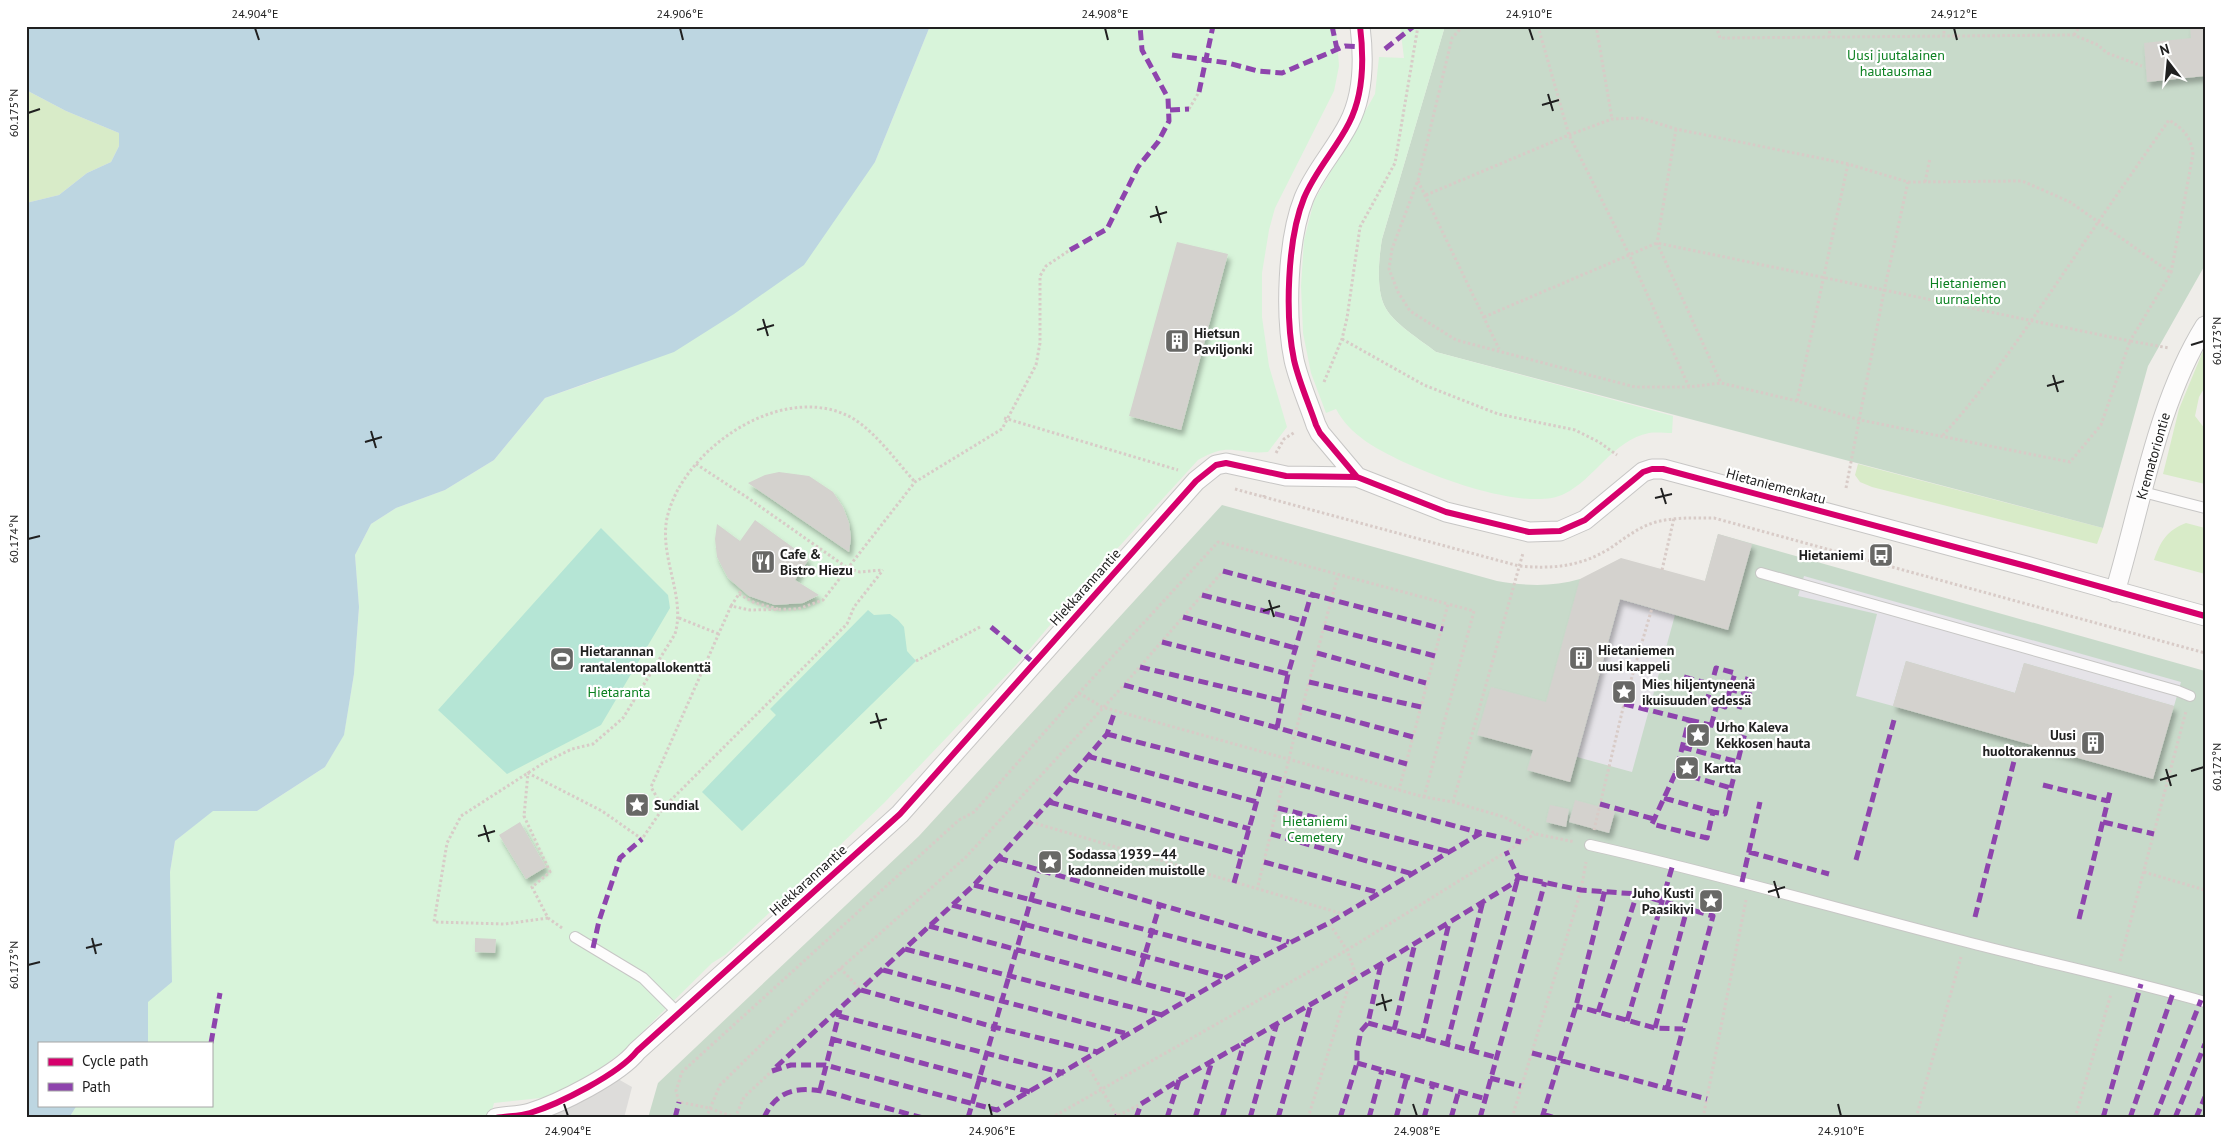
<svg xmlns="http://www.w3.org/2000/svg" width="2231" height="1144" viewBox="0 0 2231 1144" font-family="'PT Sans',sans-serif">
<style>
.religious{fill:#dddcda}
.grass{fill:#d8ebc8}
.cemetery{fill:#c8daca}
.park{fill:#d8f4da}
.pitch{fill:#b5e5d5}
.plaza{fill:#e5e3e8}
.water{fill:#bdd6e1}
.building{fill:#d4d2ce;filter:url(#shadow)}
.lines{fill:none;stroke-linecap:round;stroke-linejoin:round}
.service-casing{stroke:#c7c6c5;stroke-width:12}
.minor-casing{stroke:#c7c6c5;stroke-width:21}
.path{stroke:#d8cbc7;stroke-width:3;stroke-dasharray:2.5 2.5;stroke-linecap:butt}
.service{stroke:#fdfcfc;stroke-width:10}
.minor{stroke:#fdfcfc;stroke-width:19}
.quiet{stroke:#8e44ad;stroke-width:5;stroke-dasharray:10 5;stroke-linecap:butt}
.cycleway-casing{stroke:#fff;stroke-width:9}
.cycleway{stroke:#d6006c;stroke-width:6}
.ticks{fill:none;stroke:#202020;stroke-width:2}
.labels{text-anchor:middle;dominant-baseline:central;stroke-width:4.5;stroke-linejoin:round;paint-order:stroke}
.park-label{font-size:14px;fill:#0c8121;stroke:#fff}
.poi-label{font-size:14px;font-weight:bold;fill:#202020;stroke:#fff;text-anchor:start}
.street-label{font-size:14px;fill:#202020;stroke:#fff}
.neatline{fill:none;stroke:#202020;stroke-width:2}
.ticks-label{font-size:12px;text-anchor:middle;fill:#202020}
</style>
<defs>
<filter id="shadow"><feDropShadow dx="3" dy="5.5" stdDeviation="2.5" flood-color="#0004"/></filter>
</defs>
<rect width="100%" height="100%" fill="#efede9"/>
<path class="religious" d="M 618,1079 L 632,1087 L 624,1118 L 496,1118 Z"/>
<path class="grass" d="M 26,90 L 66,111 L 119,133 L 119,146 L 111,162 L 87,173 L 59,195 L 26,203 Z
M 2205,346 L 2205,387 L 2199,397 L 2195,416 L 2205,429 L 2205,484 L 2163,474 L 2179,409 Z
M 1858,464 L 2103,528 L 2097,544 L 1872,487 L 1860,482 L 1855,475 Z
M 2186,523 L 2205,528 L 2205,574 L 2154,560 C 2161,541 2166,531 2186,523 Z"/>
<path class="cemetery" d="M 1445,26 L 2205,26 L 2205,265 L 2148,366 L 2103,528 L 1436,352 C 1421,340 1392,323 1384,305 C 1376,287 1379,257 1382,239 Z
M 1222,505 L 1497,581 C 1526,586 1552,587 1580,579 L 1705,581 L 1718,534 L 2205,671 L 2205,1118 L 648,1118 L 658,1083 L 919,836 Z"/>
<path class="park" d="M 930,26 L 1336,26 L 1339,66 L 1334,91 L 1275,208 L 1269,230 L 1262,273 L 1262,317 L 1269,366 L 1287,427 L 1268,452 C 1235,455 1231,441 1198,460 L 1085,584 L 1016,665 L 884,803 L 725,955 L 712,963 L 623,1051 L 588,1078 L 556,1095 L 540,1098 L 494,1103 L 490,1118 L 69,1118 L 77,1105 L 211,1105 L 211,1043 L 148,1043 L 148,1001 L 170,912 L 170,872 L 175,841 L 213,810 L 257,811 L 325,767 L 344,734 L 354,674 L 359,608 L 355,555 L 371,524 L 396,508 L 445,490 L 494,460 L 545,398 L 603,378 L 875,162 Z
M 1400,26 L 1445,26 L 1382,239 C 1379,257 1376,287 1384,305 C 1392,323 1421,340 1436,352 L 1673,416 L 1672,433 C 1665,433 1656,432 1649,433 C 1613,440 1595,479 1564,494 C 1522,515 1400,466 1364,440 C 1352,431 1343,422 1336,409 L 1326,413 L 1311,373 L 1303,333 L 1301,286 L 1304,240 L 1314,201 L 1375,94 L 1379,57 L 1404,58 Z"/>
<path class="pitch" d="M 601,528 L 668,595 L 670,608 L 601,725 L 507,774 L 438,710 Z
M 868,610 L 874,615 L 890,614 L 898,620 L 904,627 L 907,651 L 916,661 L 742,831 L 702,792 L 776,715 L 770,709 Z"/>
<path class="plaza" d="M 1804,576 L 2181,682 L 2174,706 L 2024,663 L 2015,693 L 1906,661 L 1893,706 L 1856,696 L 1877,614 L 1798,596 Z
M 1620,599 L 1675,615 L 1632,772 L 1577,757 Z"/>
<path class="water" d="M 26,26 L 930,26 L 875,162 L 804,265 L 734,314 L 674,352 L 545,398 L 494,460 L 445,490 L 396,508 L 371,524 L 355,555 L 359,607 L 354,674 L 344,735 L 325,767 L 257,811 L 213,811 L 175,841 L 170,872 L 172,982 L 148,1002 L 148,1043 L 39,1043 L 39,1105 L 77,1105 L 69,1118 L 26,1118 L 26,203 L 59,195 L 87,173 L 111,162 L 119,146 L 119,133 L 66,111 L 26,90 Z"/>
<path class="building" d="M 2190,26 L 2205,26 L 2205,76 L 2147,82 L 2144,43 L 2191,38 Z
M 1177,242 L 1228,254 L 1181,430 L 1129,416 Z
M 779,472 L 809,476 L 833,492 L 843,507 L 849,523 L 851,538 L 849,552 L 748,483 L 765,475 Z
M 755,520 L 809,559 L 795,580 L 819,595 L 803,603 L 775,605 L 749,596 L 728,578 L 717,557 L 715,539 L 717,524 L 740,541 Z
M 1718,534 L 1752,544 L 1728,630 L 1620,599 L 1570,782 L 1527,770 L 1533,750 L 1477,735 L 1491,687 L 1546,702 L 1580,579 L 1621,558 L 1705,581 Z
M 1906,661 L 2015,693 L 2024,663 L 2174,706 L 2153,779 L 1893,706 Z
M 1575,800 L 1615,811 L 1609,833 L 1569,822 Z
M 1550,805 L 1569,809 L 1566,827 L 1546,822 Z
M 520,822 L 546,867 L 526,879 L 499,835 Z
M 475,938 L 496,939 L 495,953 L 475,952 Z"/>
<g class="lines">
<defs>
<path id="service" d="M 2143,492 L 2205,508
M 1761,573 L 2178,691 L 2190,696
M 1590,845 C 1715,873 1838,909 1963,941 C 2043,962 2125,979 2205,1002
M 575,937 L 643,978 L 678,1013"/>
<path id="minor" d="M 1357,477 L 1320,433 L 1316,425 C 1309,404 1299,382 1294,360 C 1285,316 1287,240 1304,198 C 1315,171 1336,149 1349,123 C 1364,94 1364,58 1360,26
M 2115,592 C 2141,505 2157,403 2205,326
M 496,1118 C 507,1116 520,1116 530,1113 C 559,1104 619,1074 637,1051 L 900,814 L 1196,481 L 1216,465 L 1226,463 L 1286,476 L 1357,477 L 1446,512 L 1529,532 L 1560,531 L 1585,520 L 1643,472 L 1652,469 L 1663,469 L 2026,566 L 2205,616"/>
</defs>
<use href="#service" class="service-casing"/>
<use href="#minor" class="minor-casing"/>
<path class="path" d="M 1463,26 L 1452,38 L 1418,180 L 1392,249 L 1389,269 L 1398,292 L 1410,311 L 1456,340 L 1635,387 L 1689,387 L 1721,383 L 1797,401 L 1860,420 L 2070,462 L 2101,425 L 2130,341 L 2169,348
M 1538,26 L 1569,135 L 1629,254 L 1689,387
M 1600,26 L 1597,31 L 1612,119
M 1716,26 L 1720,38 L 2074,35 L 2098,45 L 2107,53 L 2142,66
M 1829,26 L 1830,37
M 1944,26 L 1944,36
M 2074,35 L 2080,26
M 1189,109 L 1199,92
M 1676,129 L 1657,243 L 1721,383
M 1418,181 L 1499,349
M 1925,182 L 1930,158
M 1426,195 L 1569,135 L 1612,119 L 1641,118 L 1676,129 L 1848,164 L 1908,182 L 2022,181 L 2070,202 L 2171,273 L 2193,154 C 2191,136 2183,129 2169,120 C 2132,173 2095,226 2059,280 C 2023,333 1986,388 1943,435
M 1484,317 L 1657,243 L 2130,341 L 2171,273
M 1342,339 L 1424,385 L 1498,414 L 1575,430 L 1599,442 L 1617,455
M 1324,382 L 1342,339 L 1347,318 L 1360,227 L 1395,163 L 1418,26
M 1797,401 L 1848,164
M 1004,418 L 1178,470
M 1276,453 L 1284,439 L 1295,432
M 696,464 L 748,498 L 849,569 L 860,572 L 882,570
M 1846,488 L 1884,291 L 1908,182
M 1235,489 L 1264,497 L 1264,495
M 1264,497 L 1519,566 C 1552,569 1579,567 1609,549 C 1624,539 1638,527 1656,522 C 1675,517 1694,518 1714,518 L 2205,653
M 1662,570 L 1674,518
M 739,594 L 755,603 L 778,609
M 731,606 L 741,591
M 679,618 L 719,634
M 916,661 L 980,627
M 1079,693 L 1102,707 L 1424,797 L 1453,802 L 1504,817 L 1536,834 L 1575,842
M 1424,797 L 1474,611 L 1448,604
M 1453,802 L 1523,553
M 663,808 L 651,787 L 731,606 L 750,610 L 798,609 L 823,600 L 915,482 L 1002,429 L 1036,365 L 1040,343 L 1040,276 L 1046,266 L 1070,250
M 1031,822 L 1343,914
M 1594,830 L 1624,704 L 1652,608
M 2144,872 L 2205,890
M 1257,890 L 1295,734 L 1338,575
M 548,918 L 505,924 L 434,922 L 447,843 L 461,816 L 545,762 L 572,749 L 593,744 L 615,725 L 623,718 L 675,634 C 686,596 659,558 667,518 C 682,451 776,385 844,414 C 870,424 896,461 915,482
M 562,928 L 548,918 L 532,887 L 550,872 L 524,816 L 528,773 L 602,811 L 642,839 L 663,808 L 847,624 L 854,607 L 883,570
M 2120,961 L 2186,711
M 840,968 L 861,990
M 1085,1061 L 1117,1116 L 1141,1104
M 706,1118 L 720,1085 L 823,984 L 966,857 L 1124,685 L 1223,571
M 735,1118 L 744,1097 L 772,1071
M 736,1118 L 709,1108 L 679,1102 L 676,1091 L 682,1072 L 959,820 L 974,812 L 1079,693 L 1218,542 L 1448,604 L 1399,790
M 1051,1118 L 1347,950 L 1535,834
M 1308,1118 L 1354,969 L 1347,950 L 1329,923
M 1512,1118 L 1581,890 L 1586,862
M 1703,1118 L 1746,900
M 1916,1118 L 1961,957
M 2075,1118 L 2111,994"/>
<use href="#service" class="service"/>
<use href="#minor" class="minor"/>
<path class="quiet" d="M 1332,26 L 1337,49
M 1385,49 L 1414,26
M 1172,55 L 1228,63 L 1258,71 L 1282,73 L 1345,46 L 1363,47
M 1199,92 L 1213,26
M 1170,110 L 1189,109
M 1070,250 L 1107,229 L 1138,167 L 1158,142 L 1169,121 L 1168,98 L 1142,50 L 1140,26
M 1223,571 L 1443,629
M 1202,595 L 1303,621
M 1183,617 L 1295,648
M 991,627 L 1034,663
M 1324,627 L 1435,656
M 1162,642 L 1288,674
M 1317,653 L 1426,683
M 1140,667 L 1283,701
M 1684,677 L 1755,696
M 1309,682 L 1421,707
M 1124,685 L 1407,764
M 1624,704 L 1689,720 L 1676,772
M 1302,707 L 1413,737
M 1739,709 L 1748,677
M 1689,720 L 1745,733 L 1731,788
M 1711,726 L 1717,704 L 1707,701 L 1716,668 L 1735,673 L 1725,707 L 1717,704
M 1277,728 L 1288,674 L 1311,595
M 1107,734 L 1264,775
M 1682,747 L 1738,762
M 1087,756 L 1257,802
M 1676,772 L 1731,788 L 1725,814 L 1713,812 L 1707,838 L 1652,824 Z
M 1069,779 L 1250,829
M 2043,785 L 2108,801
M 1664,798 L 1713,812
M 1049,802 L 1243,855
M 1600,804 L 1654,819
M 1278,808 L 1450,852
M 2103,822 L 2154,834
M 1271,834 L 1413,874
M 1749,852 L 1829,874
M 998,858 L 1289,942
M 1856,860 L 1894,720
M 1264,862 L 1380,893
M 1518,877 L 1581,890 L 1637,894 L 1713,916 L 1683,1029 L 1655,1028 L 1576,1006
M 1742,882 L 1760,802
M 1234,883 L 1264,775 L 1481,833
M 974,885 L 1258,959
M 952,905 L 1227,978
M 1975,917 L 2016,753
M 2079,919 L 2111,788
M 929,926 L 1193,997
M 593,948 L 599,921 L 620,858 L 642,839
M 905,949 L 1162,1015
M 883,970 L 1128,1034
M 1137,981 L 1160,904
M 861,990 L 994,1027 L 1097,1052
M 1598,1012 L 1637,894
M 839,1016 L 1064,1073
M 1627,1021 L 1673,864
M 1368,1023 L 1495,1057
M 1655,1028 L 1687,909
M 1394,1030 L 1415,943
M 1422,1038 L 1449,923
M 832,1039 L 1030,1092
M 211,1043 L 220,993
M 1447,1044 L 1483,901
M 1471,1051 L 1517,881
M 1532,1053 L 1707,1099
M 1357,1063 L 1486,1099
M 776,1067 L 974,885 L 1049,802 L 1107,734 L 1115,711
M 772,1071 L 791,1065 L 825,1065 L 997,1110 L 1258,959 L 1329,923 L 1481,833 L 1521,842
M 1490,1078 L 1521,1086
M 1667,1089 L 1683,1029
M 820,1090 L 840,1010
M 1543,1114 L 1555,1118
M 675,1118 L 679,1102
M 764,1118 C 782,1075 825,1091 859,1101 C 880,1106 901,1112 923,1118
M 968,1118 L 1039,872
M 1114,1118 L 1117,1116
M 1136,1118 L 1141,1104 L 1179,1080 L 1381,964 L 1517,881 L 1518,877 L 1506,851
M 1167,1118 L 1179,1080
M 1195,1118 L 1212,1061
M 1222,1118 L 1244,1043
M 1250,1118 L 1277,1023
M 1278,1118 L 1311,1004
M 1340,1118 L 1357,1063 L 1357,1051 L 1361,1031 L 1368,1023 L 1381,964
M 1369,1118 L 1382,1070
M 1396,1118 L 1407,1076
M 1424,1118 L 1433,1084
M 1451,1118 L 1459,1090
M 1480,1118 L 1545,882
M 1542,1118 L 1576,1006 L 1605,890
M 2103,1118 L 2141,984
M 2130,1118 L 2173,993
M 2155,1118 L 2201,1000
M 2175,1118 L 2205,1044
M 2196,1118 L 2205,1097"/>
<defs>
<path id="cycleway" d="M 1357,477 L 1320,433 L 1316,425 C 1309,404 1299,382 1294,360 C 1285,316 1287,240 1304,198 C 1315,171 1336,149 1349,123 C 1364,94 1364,58 1360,26
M 496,1118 C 507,1116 520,1116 530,1113 C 559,1104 619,1074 637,1051 L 900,814 L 1196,481 L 1216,465 L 1226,463 L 1286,476 L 1357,477 L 1446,512 L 1529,532 L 1560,531 L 1585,520 L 1643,472 L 1652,469 L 1663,469 L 2026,566 L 2205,616"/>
</defs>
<use href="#cycleway" class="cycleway-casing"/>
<use href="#cycleway" class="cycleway"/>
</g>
<path class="ticks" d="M 255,28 L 259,40M 680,28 L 683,40M 1105,28 L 1108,40M 1529,28 L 1533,40M 1954,28 L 1957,40M 1548,94 L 1553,111M 1542,105 L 1559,100M 28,113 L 40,109M 1156,206 L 1161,223M 1150,217 L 1167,212M 763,319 L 768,336M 757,330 L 774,325M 2191,345 L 2204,341M 2053,375 L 2058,392M 2047,386 L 2064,381M 371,431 L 376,448M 365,442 L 382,437M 1661,488 L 1666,504M 1655,498 L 1672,494M 28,539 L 40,536M 1269,600 L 1274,617M 1263,611 L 1280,606M 876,713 L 881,729M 870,723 L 887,719M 2166,769 L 2171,786M 2191,771 L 2204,767M 2160,780 L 2177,775M 484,825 L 489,842M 478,836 L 495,831M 1774,881 L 1779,898M 1768,892 L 1785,887M 92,938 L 96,954M 86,948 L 102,944M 28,965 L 40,962M 1382,994 L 1386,1011M 1376,1005 L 1392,1000M 564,1104 L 568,1116M 989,1104 L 992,1116M 1413,1104 L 1417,1116M 1838,1104 L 1841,1116"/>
<defs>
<symbol id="building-square" viewBox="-11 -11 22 22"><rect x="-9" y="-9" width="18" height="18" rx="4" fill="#686866" stroke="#fff"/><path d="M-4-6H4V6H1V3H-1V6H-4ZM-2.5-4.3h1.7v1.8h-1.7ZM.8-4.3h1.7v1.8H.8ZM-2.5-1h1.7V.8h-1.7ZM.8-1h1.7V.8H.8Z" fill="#fff"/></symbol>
<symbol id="bus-square" viewBox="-11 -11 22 22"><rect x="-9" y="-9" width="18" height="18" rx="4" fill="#686866" stroke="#fff"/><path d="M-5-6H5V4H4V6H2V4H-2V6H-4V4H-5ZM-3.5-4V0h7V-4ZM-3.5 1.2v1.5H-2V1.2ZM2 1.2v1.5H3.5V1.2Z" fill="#fff"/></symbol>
<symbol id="restaurant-square" viewBox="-11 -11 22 22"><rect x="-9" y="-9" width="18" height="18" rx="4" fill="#686866" stroke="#fff"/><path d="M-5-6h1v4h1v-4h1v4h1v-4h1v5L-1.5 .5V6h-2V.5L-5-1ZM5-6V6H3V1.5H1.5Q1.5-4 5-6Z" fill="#fff"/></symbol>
<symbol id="stadium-square" viewBox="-11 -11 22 22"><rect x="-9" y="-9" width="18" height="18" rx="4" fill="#686866" stroke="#fff"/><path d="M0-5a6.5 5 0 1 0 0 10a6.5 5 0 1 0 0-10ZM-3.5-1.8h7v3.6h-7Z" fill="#fff"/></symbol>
<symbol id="sight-square" viewBox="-11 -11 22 22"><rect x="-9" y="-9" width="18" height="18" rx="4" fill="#686866" stroke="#fff"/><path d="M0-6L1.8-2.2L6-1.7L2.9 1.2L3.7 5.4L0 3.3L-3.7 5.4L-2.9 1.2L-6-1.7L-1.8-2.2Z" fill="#fff"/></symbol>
</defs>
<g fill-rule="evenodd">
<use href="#building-square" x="1163" y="327" width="28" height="28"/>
<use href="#bus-square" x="1867" y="541" width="28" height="28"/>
<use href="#restaurant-square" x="749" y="548" width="28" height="28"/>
<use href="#building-square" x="1567" y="644" width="28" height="28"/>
<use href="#stadium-square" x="548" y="645" width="28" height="28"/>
<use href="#sight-square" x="1610" y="678" width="28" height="28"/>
<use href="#sight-square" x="1684" y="721" width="28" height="28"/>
<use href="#building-square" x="2079" y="729" width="28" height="28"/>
<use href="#sight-square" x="1673" y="754" width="28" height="28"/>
<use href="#sight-square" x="623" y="791" width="28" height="28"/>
<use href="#sight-square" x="1036" y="848" width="28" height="28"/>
<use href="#sight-square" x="1697" y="887" width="28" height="28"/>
</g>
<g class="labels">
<g class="park-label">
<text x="1896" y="55">Uusi juutalainen<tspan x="1896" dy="16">hautausmaa</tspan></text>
<text x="1968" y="283">Hietaniemen<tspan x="1968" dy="16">uurnalehto</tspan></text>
<text x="619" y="692">Hietaranta</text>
<text x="1315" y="821">Hietaniemi<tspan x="1315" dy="16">Cemetery</tspan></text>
</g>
<g class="poi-label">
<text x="1194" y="333">Hietsun<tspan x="1194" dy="16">Paviljonki</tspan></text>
<text x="780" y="554">Cafe &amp;<tspan x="780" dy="16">Bistro Hiezu</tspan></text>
<text x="1864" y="555" text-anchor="end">Hietaniemi</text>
<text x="1598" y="650">Hietaniemen<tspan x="1598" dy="16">uusi kappeli</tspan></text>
<text x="580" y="651">Hietarannan<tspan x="580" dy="16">rantalentopallokenttä</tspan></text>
<text x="1642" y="684">Mies hiljentyneenä<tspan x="1642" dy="16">ikuisuuden edessä</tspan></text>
<text x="1716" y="727">Urho Kaleva<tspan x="1716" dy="16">Kekkosen hauta</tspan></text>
<text x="2076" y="735" text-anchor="end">Uusi<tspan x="2076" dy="16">huoltorakennus</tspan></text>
<text x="1704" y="768">Kartta</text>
<text x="654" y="805">Sundial</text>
<text x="1068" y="854">Sodassa 1939–44<tspan x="1068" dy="16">kadonneiden muistolle</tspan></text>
<text x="1694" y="893" text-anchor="end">Juho Kusti<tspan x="1694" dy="16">Paasikivi</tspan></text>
</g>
<g class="street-label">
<text transform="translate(2153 456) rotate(-74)">Krematoriontie</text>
<text transform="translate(1776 486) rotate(15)">Hietaniemenkatu</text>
<text transform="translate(1085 587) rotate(-48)">Hiekkarannantie</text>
<text transform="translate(808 880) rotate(-42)">Hiekkarannantie</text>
</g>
</g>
<rect width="2231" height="1144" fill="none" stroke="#ffffff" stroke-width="55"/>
<rect x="38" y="1042" width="175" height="65" fill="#ffffff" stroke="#a6a6a6"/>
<rect x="48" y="1058" width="25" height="8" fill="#d6006c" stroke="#a6a6a6"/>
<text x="82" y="1066" font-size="15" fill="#202020">Cycle path</text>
<rect x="48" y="1083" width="25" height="8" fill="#8e44ad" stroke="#a6a6a6"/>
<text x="82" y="1092" font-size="15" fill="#202020">Path</text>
<g transform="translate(2168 62) rotate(344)" stroke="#ffffff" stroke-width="4" paint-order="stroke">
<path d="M0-4L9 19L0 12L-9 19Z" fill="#202020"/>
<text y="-8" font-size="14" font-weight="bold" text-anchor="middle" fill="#202020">N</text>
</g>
<rect x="28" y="28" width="2176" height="1088" class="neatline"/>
<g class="ticks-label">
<text x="255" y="18">24.904°E</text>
<text x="680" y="18">24.906°E</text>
<text x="1105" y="18">24.908°E</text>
<text x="1529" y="18">24.910°E</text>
<text x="1954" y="18">24.912°E</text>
<text transform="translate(14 113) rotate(-90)" y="4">60.175°N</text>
<text transform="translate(2217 341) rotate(-90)" y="4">60.173°N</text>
<text transform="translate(14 539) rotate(-90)" y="4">60.174°N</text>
<text transform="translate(2217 767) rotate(-90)" y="4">60.172°N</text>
<text transform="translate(14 965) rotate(-90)" y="4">60.173°N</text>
<text x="568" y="1135">24.904°E</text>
<text x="992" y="1135">24.906°E</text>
<text x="1417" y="1135">24.908°E</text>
<text x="1841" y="1135">24.910°E</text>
</g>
</svg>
